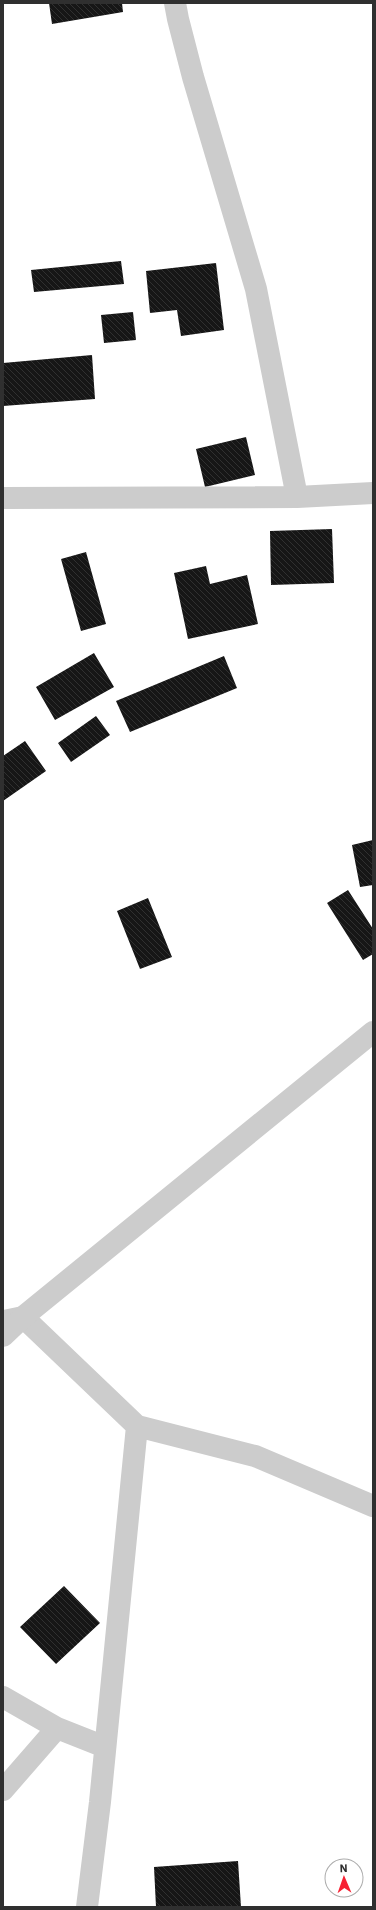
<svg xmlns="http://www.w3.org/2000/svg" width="376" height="1910" viewBox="0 0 376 1910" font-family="'IBM Plex Sans',sans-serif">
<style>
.building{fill:url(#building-back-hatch)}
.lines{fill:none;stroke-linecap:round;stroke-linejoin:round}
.minor{stroke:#ccc;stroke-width:22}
.tertiary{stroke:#ccc;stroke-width:22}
</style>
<defs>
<pattern id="building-back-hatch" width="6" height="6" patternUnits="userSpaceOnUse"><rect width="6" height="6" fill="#161616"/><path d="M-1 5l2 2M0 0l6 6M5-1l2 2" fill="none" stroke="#303030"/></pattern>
</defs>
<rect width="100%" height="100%" fill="#fff"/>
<path class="building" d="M 49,3 L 122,3 L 123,12 L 52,24 Z
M 121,261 L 124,284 L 34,292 L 31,270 Z
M 216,263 L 224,330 L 181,336 L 177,310 L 150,313 L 146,271 Z
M 133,312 L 136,340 L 104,343 L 101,315 Z
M 92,355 L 95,399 L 3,406 L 3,363 Z
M 246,437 L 255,475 L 205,487 L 196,449 Z
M 332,529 L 334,583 L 271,585 L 270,531 Z
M 86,552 L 106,624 L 81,631 L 61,559 Z
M 206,566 L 210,584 L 247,575 L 258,624 L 188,639 L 174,573 Z
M 94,653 L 114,687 L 55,720 L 36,687 Z
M 224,656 L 237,688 L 130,732 L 116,701 Z
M 96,716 L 110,735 L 71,762 L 58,743 Z
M 25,741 L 46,771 L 3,801 L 3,756 Z
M 373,840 L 373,885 L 360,887 L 352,845 Z
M 348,890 L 373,929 L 373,954 L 363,960 L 327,903 Z
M 148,898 L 172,957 L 140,969 L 117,911 Z
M 64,1586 L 100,1623 L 56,1664 L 20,1627 Z
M 238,1861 L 241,1907 L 156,1907 L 154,1867 Z"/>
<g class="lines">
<path class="minor" d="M 175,3 L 178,19 L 193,77 L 256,289 L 297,497
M 3,498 L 297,497 L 373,493
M 4,1321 L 23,1317 L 137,1426 L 255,1456 L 373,1506
M 3,1697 L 57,1728
M 3,1790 L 57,1728 L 105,1747
M 87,1907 L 100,1802 L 137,1426"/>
<path class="tertiary" d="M 3,1336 L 23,1317 L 373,1032"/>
</g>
<rect width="376" height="1910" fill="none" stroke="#2f2f2f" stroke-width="8"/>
<g transform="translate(344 1878) rotate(358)"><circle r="19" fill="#ffffff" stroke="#acacac"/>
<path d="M0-3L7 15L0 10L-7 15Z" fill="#f72133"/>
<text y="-6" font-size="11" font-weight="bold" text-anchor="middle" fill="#2f2f2f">N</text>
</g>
</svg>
